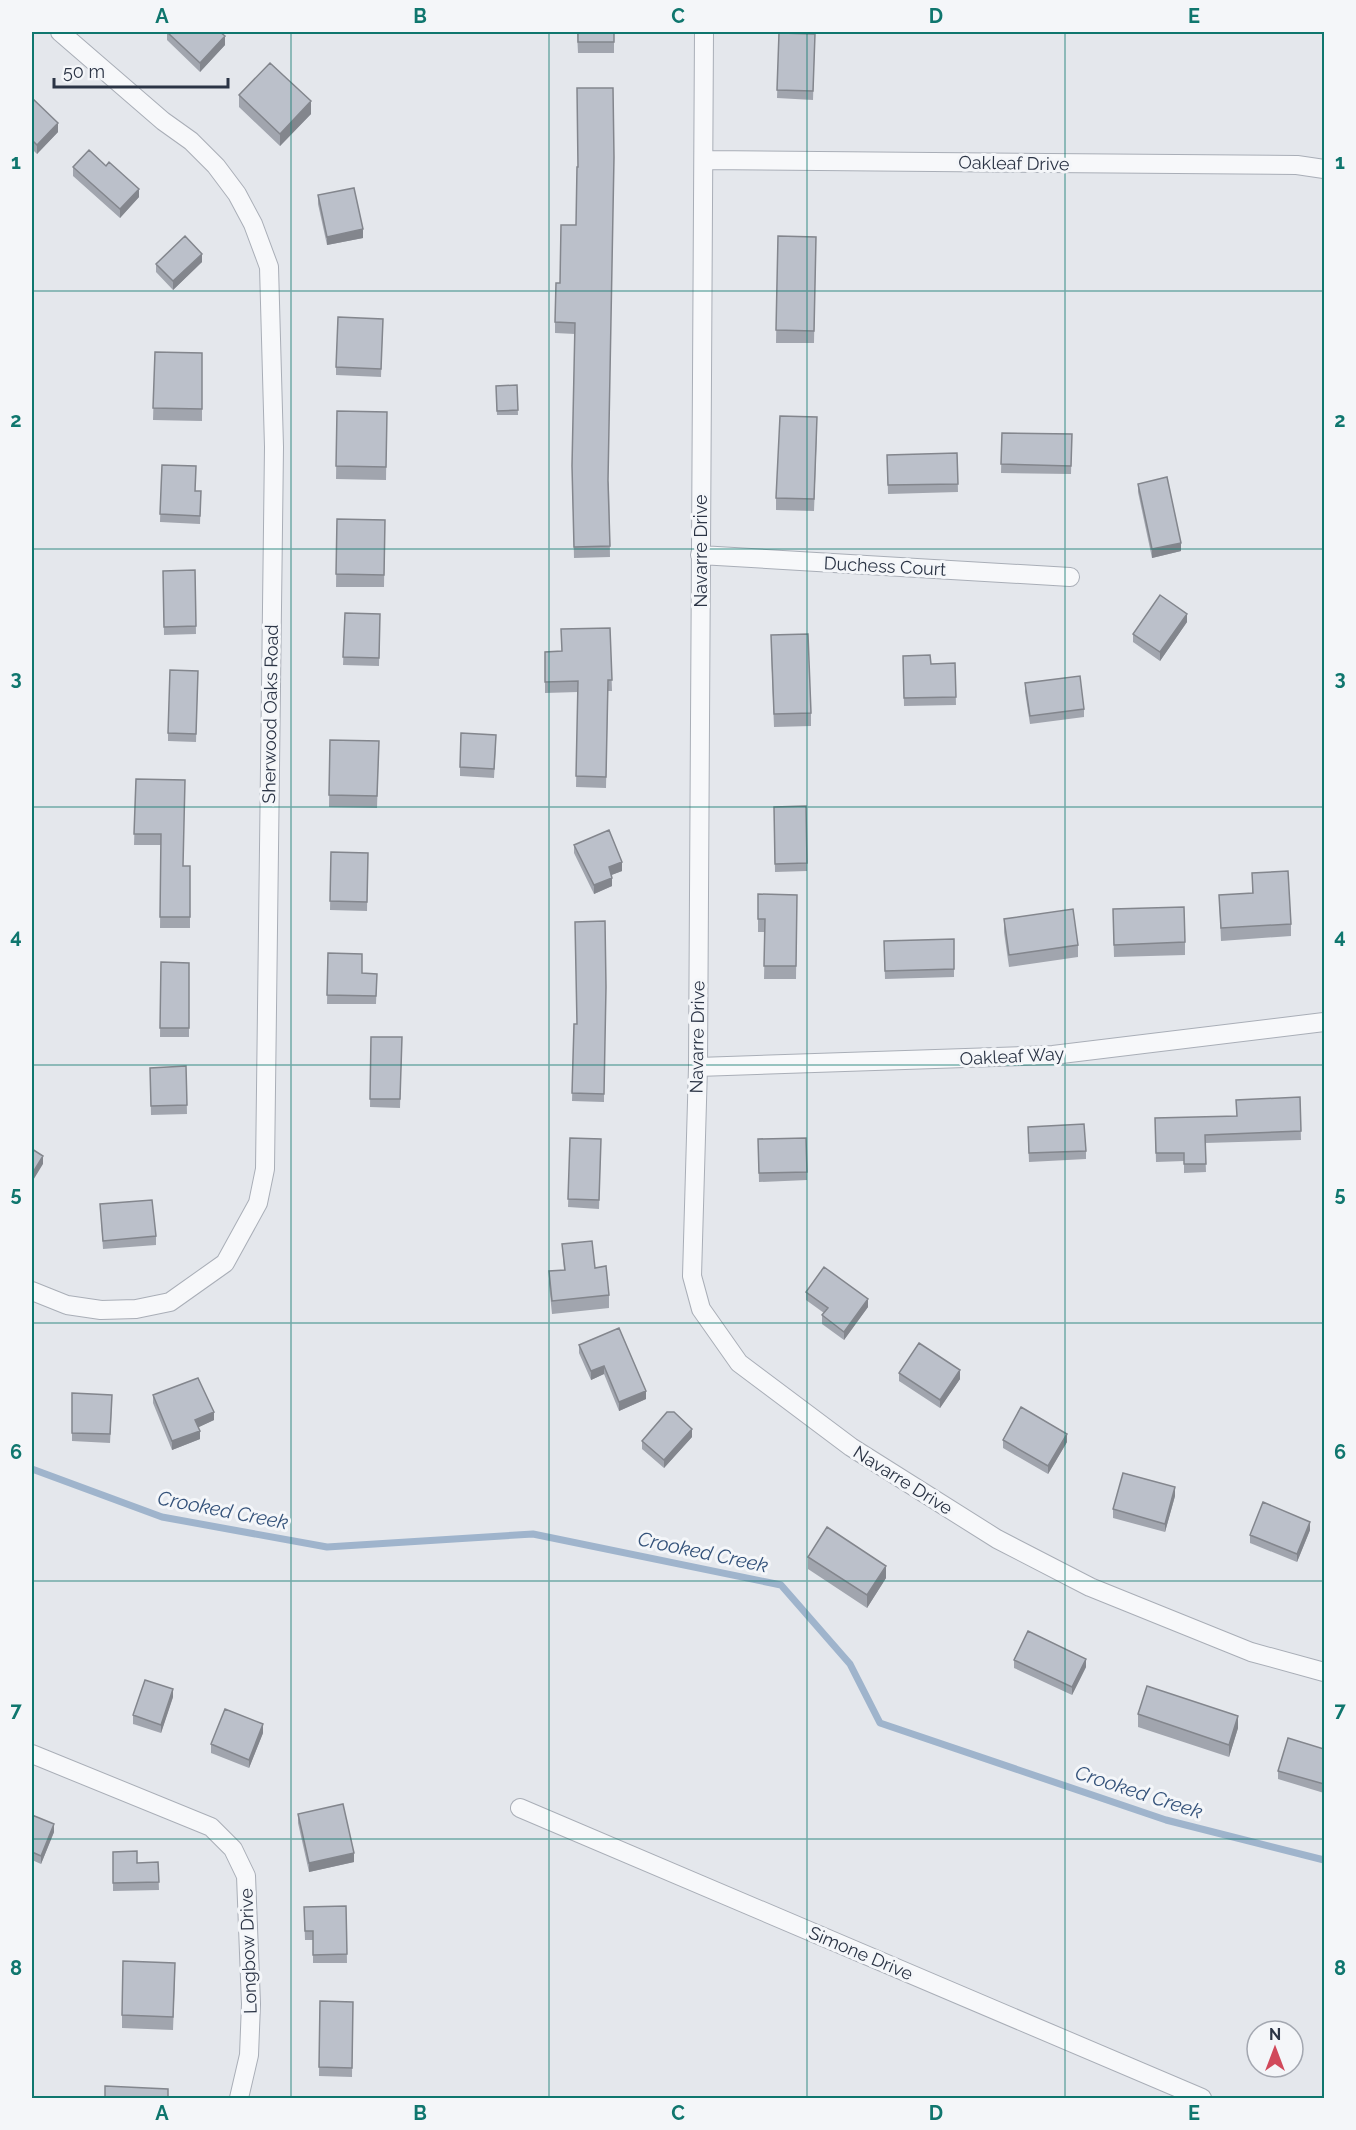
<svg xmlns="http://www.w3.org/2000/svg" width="1356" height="2130" viewBox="0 0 1356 2130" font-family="Raleway,sans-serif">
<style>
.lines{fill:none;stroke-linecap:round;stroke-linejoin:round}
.stream{stroke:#9fb4cc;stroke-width:7}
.street-casing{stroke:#a9aeb7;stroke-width:20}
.street{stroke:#f7f8fa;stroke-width:18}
.wall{fill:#a1a5ae}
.shaded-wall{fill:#83868d}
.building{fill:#bbc0ca;stroke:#83868d;stroke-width:1.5}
.grid{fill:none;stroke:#0f766e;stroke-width:1.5;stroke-opacity:0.55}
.labels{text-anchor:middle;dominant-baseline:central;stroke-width:6;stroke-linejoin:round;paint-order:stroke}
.street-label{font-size:18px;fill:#2b3445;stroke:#f4f6f9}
.water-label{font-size:20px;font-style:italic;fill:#34527a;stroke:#f4f6f9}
.neatline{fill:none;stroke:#0f766e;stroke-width:2}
.grid-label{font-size:20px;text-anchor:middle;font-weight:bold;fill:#0f766e}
</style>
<rect width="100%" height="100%" fill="#e4e7ec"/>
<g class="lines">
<path class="stream" d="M 32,1469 L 162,1517 L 327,1547 L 533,1534 L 781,1585 L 850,1664 L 880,1723 L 1166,1820 L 1324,1860"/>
<defs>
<path id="street" d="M 704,32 L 698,1067 L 692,1276 L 701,1309 L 739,1363 L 851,1447 L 997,1539 L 1090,1587 L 1251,1652 L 1324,1672
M 704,160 L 1297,165 L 1324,169
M 700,555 L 1070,577
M 698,1067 L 1053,1055 L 1324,1022
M 32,1291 L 67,1305 L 101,1310 L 136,1309 L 170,1302 L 225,1263 L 258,1203 L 265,1169 L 274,447 L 269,267 L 253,224 L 237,194 L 216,166 L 191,141 L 163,121 L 60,32
M 32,1754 L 211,1827 L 233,1849 L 246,1876 L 251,2004 L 249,2055 L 239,2098
M 520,1808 L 1202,2098"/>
</defs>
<use href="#street" class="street-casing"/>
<use href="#street" class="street"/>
</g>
<path class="wall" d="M 167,32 L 225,45 L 200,72 L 167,40 Z
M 577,32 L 614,32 L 614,53 L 578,53 Z
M 779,33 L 815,34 L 813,100 L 777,98 Z
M 239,95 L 311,114 L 280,146 L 239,107 Z
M 32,98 L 58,132 L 37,154 L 32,149 Z
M 73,167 L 139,197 L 120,218 L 73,176 Z
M 318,195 L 363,238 L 327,245 L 318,204 Z
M 561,225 L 609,485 L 610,557 L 574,558 L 572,466 L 575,334 L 555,333 L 555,322 L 560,283 Z
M 778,236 L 816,237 L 814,343 L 776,343 Z
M 202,262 L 173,290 L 156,272 L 156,264 Z
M 383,319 L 381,377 L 336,375 L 336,367 Z
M 155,352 L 202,353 L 202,421 L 153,420 Z
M 517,385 L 518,415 L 497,415 L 496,386 Z
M 337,411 L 387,412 L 386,480 L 336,479 Z
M 817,430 L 814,511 L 776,510 L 776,498 Z
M 1002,433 L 1072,434 L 1071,474 L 1001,473 Z
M 957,453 L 958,492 L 888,494 L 887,455 Z
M 162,465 L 195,491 L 201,491 L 200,524 L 160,522 Z
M 1138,484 L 1181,551 L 1152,558 L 1138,492 Z
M 337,519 L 385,520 L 384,587 L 336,587 Z
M 195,570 L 196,634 L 164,635 L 163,571 Z
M 345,613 L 380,614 L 379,666 L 343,665 Z
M 1187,622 L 1160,661 L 1133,642 L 1133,634 Z
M 610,628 L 612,691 L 608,691 L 606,788 L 576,787 L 578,692 L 545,693 L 545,652 L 561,651 Z
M 771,647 L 811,713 L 811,726 L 774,727 Z
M 903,656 L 931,664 L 955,663 L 956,705 L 904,706 Z
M 198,671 L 196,742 L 168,741 L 168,733 Z
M 1025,683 L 1084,709 L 1084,717 L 1030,724 L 1025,692 Z
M 330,740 L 379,741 L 377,808 L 329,807 Z
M 496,743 L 494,778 L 460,776 L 460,767 Z
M 136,779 L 183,866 L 190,866 L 190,928 L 160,928 L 161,845 L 134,845 Z
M 806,806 L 807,871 L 775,872 L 774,807 Z
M 574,845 L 622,871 L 611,875 L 612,886 L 594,894 L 574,853 Z
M 331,852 L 368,853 L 367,911 L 330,910 Z
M 1252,873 L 1291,924 L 1291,936 L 1221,941 L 1219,895 L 1252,893 Z
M 758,894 L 797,895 L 796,979 L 764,979 L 765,932 L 758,932 Z
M 1004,919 L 1078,945 L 1078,957 L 1009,967 L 1004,932 Z
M 605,921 L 604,1102 L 572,1101 L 574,1024 L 577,1024 Z
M 1113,921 L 1185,942 L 1185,955 L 1114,957 Z
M 954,939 L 954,977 L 885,979 L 884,941 Z
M 328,953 L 362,973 L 377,974 L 376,1004 L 327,1004 Z
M 161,962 L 189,963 L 189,1037 L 160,1037 Z
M 371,1037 L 402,1037 L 400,1108 L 370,1107 Z
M 186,1066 L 187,1114 L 151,1115 L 150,1068 Z
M 1300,1097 L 1301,1140 L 1205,1143 L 1206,1172 L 1184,1173 L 1184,1161 L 1156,1162 L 1155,1118 L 1237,1116 Z
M 1028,1135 L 1086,1151 L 1086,1159 L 1029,1162 Z
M 570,1138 L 601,1139 L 599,1209 L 568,1207 Z
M 806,1138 L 807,1180 L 759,1182 L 758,1139 Z
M 100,1204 L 156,1236 L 156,1245 L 103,1249 Z
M 562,1244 L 609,1295 L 609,1308 L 552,1314 L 549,1284 L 549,1271 L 564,1270 Z
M 806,1292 L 868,1307 L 844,1340 L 822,1324 L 822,1315 L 824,1313 L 806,1300 Z
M 579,1345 L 646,1399 L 619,1411 L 604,1374 L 591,1380 L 579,1353 Z
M 899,1373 L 960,1379 L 940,1408 L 899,1381 Z
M 72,1393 L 112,1403 L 110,1443 L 72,1441 Z
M 153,1395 L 214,1420 L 198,1427 L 200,1439 L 172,1450 L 153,1403 Z
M 692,1437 L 664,1468 L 642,1449 L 642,1441 Z
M 1003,1440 L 1067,1442 L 1048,1474 L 1003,1448 Z
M 1175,1496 L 1165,1532 L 1113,1518 L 1113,1509 Z
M 1310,1530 L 1297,1562 L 1250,1543 L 1250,1535 Z
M 808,1557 L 886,1578 L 867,1608 L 808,1569 Z
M 1014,1660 L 1086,1667 L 1072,1695 L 1014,1668 Z
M 173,1697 L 161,1733 L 133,1724 L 133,1715 Z
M 1138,1714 L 1238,1728 L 1229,1757 L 1138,1727 Z
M 263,1733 L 249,1768 L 211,1753 L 211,1744 Z
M 1324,1749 L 1324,1793 L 1278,1779 L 1278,1771 Z
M 298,1814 L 354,1862 L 309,1872 L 298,1823 Z
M 32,1815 L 54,1832 L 41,1864 L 32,1860 Z
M 113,1852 L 137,1863 L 158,1862 L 159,1890 L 113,1891 Z
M 346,1906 L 347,1963 L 313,1963 L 313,1940 L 305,1940 L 304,1907 Z
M 175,1976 L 173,2030 L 122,2028 L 122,2015 Z
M 320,2001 L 353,2002 L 352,2077 L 319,2076 Z"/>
<path class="shaded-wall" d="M 225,36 L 225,45 L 200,72 L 200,63 Z
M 311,101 L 311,114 L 280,146 L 280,134 Z
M 58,123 L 58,132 L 37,154 L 37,145 Z
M 139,189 L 139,197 L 120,218 L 120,209 Z
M 363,229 L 363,238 L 327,245 L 327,237 Z
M 202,254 L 202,262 L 173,290 L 173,281 Z
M 1181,543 L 1181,551 L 1152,558 L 1152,549 Z
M 1187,614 L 1187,622 L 1160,661 L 1160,652 Z
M 622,862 L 622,871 L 609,876 L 609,867 Z
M 612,878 L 612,886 L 594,894 L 594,885 Z
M 43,1156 L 43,1164 L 32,1182 L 32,1174 Z
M 868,1299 L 868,1307 L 844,1340 L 844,1332 Z
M 604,1366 L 604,1374 L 591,1380 L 591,1371 Z
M 960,1370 L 960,1379 L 940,1408 L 940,1400 Z
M 646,1391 L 646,1399 L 619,1411 L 619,1402 Z
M 214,1412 L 214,1420 L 195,1429 L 195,1420 Z
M 692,1429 L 692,1437 L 664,1468 L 664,1460 Z
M 200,1431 L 200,1439 L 172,1450 L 172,1441 Z
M 1067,1434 L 1067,1442 L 1048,1474 L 1048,1466 Z
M 1175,1487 L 1175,1496 L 1165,1532 L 1165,1524 Z
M 1310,1522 L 1310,1530 L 1297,1562 L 1297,1554 Z
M 886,1566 L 886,1578 L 867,1608 L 867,1595 Z
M 1086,1659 L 1086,1667 L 1072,1695 L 1072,1687 Z
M 173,1689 L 173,1697 L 161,1733 L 161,1725 Z
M 1238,1716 L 1238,1728 L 1229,1757 L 1229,1745 Z
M 263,1724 L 263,1733 L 249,1768 L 249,1760 Z
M 54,1824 L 54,1832 L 41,1864 L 41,1856 Z
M 354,1853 L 354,1862 L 309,1872 L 309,1863 Z"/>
<path class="building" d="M 167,32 L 220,32 L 225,36 L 200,63 Z
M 578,32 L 614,32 L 614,42 L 578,42 Z
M 779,33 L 815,34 L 813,91 L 777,90 Z
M 270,63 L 311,101 L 280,134 L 239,95 Z
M 577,88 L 613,88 L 614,157 L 608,481 L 610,546 L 574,547 L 572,466 L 575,323 L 555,322 L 556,283 L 560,283 L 561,225 L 576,225 L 577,167 L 578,167 Z
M 32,98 L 58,123 L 37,145 L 32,140 Z
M 89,150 L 106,166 L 109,162 L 139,189 L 120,209 L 73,167 Z
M 354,188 L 363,229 L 327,237 L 318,195 Z
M 185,236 L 202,254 L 173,281 L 156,264 Z
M 778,236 L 816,237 L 814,331 L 776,330 Z
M 338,317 L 383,319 L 381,369 L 336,367 Z
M 155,352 L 202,353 L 202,409 L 153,408 Z
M 517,385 L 518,410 L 497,411 L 496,386 Z
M 337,411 L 387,412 L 386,467 L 336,466 Z
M 780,416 L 817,417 L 814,499 L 776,498 Z
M 1002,433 L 1072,434 L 1071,466 L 1001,464 Z
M 957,453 L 958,484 L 888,485 L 887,455 Z
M 162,465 L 196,466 L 195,491 L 201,491 L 200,516 L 160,514 Z
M 1167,477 L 1181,543 L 1152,549 L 1138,484 Z
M 337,519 L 385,520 L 384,575 L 336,574 Z
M 195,570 L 196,626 L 164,627 L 163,571 Z
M 1160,595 L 1187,614 L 1160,652 L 1133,634 Z
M 345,613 L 380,614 L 379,658 L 343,657 Z
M 610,628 L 612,680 L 608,680 L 606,777 L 576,776 L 578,681 L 545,682 L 545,652 L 562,651 L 561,629 Z
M 808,634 L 811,713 L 774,714 L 771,635 Z
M 930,655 L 931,664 L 955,663 L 956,697 L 904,698 L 903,656 Z
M 170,670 L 198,671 L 196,734 L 168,733 Z
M 1080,676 L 1084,709 L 1030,716 L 1025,683 Z
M 461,733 L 496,735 L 494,769 L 460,767 Z
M 330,740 L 379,741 L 377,796 L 329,795 Z
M 136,779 L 185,780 L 183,866 L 190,866 L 190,917 L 160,917 L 161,834 L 134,834 Z
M 806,806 L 807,863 L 775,864 L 774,807 Z
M 609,830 L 622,862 L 609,867 L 612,878 L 594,885 L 574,845 Z
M 331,852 L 368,853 L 367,902 L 330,901 Z
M 1288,871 L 1291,924 L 1221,928 L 1219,895 L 1253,893 L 1252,873 Z
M 758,894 L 797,895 L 796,966 L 764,966 L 765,919 L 758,919 Z
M 1184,907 L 1185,942 L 1114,945 L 1113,909 Z
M 1073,909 L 1078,945 L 1009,955 L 1004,919 Z
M 605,921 L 606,987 L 604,1094 L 572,1093 L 574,1024 L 577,1024 L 575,922 Z
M 954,939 L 954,969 L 885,971 L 884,941 Z
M 328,953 L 362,954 L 362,973 L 377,974 L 376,996 L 327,995 Z
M 161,962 L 189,963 L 189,1028 L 160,1028 Z
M 371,1037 L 402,1037 L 400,1099 L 370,1099 Z
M 186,1066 L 187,1105 L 151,1106 L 150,1068 Z
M 1300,1097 L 1301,1131 L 1205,1135 L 1206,1164 L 1184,1164 L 1184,1153 L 1156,1153 L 1155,1118 L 1237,1116 L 1236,1100 Z
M 1084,1124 L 1086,1151 L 1029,1153 L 1028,1127 Z
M 570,1138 L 601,1139 L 599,1200 L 568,1199 Z
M 806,1138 L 807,1172 L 759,1173 L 758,1139 Z
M 32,1149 L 43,1156 L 32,1174 Z
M 152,1200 L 156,1236 L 103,1241 L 100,1204 Z
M 592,1241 L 595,1268 L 606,1266 L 609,1295 L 552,1301 L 549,1271 L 565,1270 L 562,1244 Z
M 824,1267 L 868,1299 L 844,1332 L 822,1315 L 828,1308 L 806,1292 Z
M 619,1328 L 646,1391 L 619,1402 L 604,1366 L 591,1371 L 579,1345 Z
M 919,1343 L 960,1370 L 940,1400 L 899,1373 Z
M 198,1378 L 214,1412 L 195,1420 L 200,1431 L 172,1441 L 153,1395 Z
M 72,1393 L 112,1395 L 110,1434 L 72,1433 Z
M 1021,1407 L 1067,1434 L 1048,1466 L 1003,1440 Z
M 667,1412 L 674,1412 L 692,1429 L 664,1460 L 642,1441 Z
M 1123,1473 L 1175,1487 L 1165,1524 L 1113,1509 Z
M 1263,1502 L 1310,1522 L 1297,1554 L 1250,1535 Z
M 827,1527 L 886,1566 L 867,1595 L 808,1557 Z
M 1028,1631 L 1086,1659 L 1072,1687 L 1014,1660 Z
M 145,1680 L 173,1689 L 161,1725 L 133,1715 Z
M 1147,1686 L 1238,1716 L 1229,1745 L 1138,1714 Z
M 225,1709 L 263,1724 L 249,1760 L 211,1744 Z
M 1288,1738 L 1324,1749 L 1324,1784 L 1278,1771 Z
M 343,1804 L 354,1853 L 309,1863 L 298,1814 Z
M 32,1815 L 54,1824 L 41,1856 L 32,1852 Z
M 137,1851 L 137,1863 L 158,1862 L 159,1882 L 113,1883 L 113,1852 Z
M 346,1906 L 347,1954 L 313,1955 L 313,1931 L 305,1931 L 304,1907 Z
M 123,1961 L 175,1963 L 173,2017 L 122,2015 Z
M 320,2001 L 353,2002 L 352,2068 L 319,2067 Z
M 105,2086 L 168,2089 L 168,2098 L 105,2098 Z"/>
<path class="grid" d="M 291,32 L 291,2098M 549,32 L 549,2098M 807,32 L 807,2098M 1065,32 L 1065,2098M 32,291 L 1324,291M 32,549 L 1324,549M 32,807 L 1324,807M 32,1065 L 1324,1065M 32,1323 L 1324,1323M 32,1581 L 1324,1581M 32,1839 L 1324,1839"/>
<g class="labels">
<g class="street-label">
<text transform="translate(1014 163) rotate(1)">Oakleaf Drive</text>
<text transform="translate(700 551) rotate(-90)">Navarre Drive</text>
<text transform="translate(885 566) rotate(3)">Duchess Court</text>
<text transform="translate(270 714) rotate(-89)">Sherwood Oaks Road</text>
<text transform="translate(697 1037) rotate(-89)">Navarre Drive</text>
<text transform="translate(1012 1056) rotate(-3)">Oakleaf Way</text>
<text transform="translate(903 1480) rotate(32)">Navarre Drive</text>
<text transform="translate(248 1951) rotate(-92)">Longbow Drive</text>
<text transform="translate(861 1953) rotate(23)">Simone Drive</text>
</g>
<g class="water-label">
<text transform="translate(223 1510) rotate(11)">Crooked Creek</text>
<text transform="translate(703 1552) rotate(12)">Crooked Creek</text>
<text transform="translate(1139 1792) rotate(18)">Crooked Creek</text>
</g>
</g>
<rect width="1356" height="2130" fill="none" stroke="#f4f6f9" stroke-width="66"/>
<g transform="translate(1275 2049)"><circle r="28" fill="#f4f6f9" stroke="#a4a8b1" stroke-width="1.5"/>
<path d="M0-4.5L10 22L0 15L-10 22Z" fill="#d1495b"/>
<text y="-9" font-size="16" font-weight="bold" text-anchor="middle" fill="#2b3445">N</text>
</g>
<path d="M54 78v9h174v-9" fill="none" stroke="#2b3445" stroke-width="3"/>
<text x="63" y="78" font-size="18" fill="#2b3445" stroke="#f4f6f9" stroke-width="4.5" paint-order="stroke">50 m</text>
<rect x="33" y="33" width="1290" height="2064" class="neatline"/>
<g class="grid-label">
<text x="162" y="23">A</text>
<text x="420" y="23">B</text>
<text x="678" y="23">C</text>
<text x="936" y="23">D</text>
<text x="1194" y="23">E</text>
<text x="16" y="169">1</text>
<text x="1340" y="169">1</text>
<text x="16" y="427">2</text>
<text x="1340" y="427">2</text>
<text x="16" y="685">3</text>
<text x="1340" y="685">3</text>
<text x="16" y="943">4</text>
<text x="1340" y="943">4</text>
<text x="16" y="1201">5</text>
<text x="1340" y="1201">5</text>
<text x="16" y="1459">6</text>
<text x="1340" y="1459">6</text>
<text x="16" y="1717">7</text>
<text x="1340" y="1717">7</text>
<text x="16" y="1975">8</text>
<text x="1340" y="1975">8</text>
<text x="162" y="2120">A</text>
<text x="420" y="2120">B</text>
<text x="678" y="2120">C</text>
<text x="936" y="2120">D</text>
<text x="1194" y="2120">E</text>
</g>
</svg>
